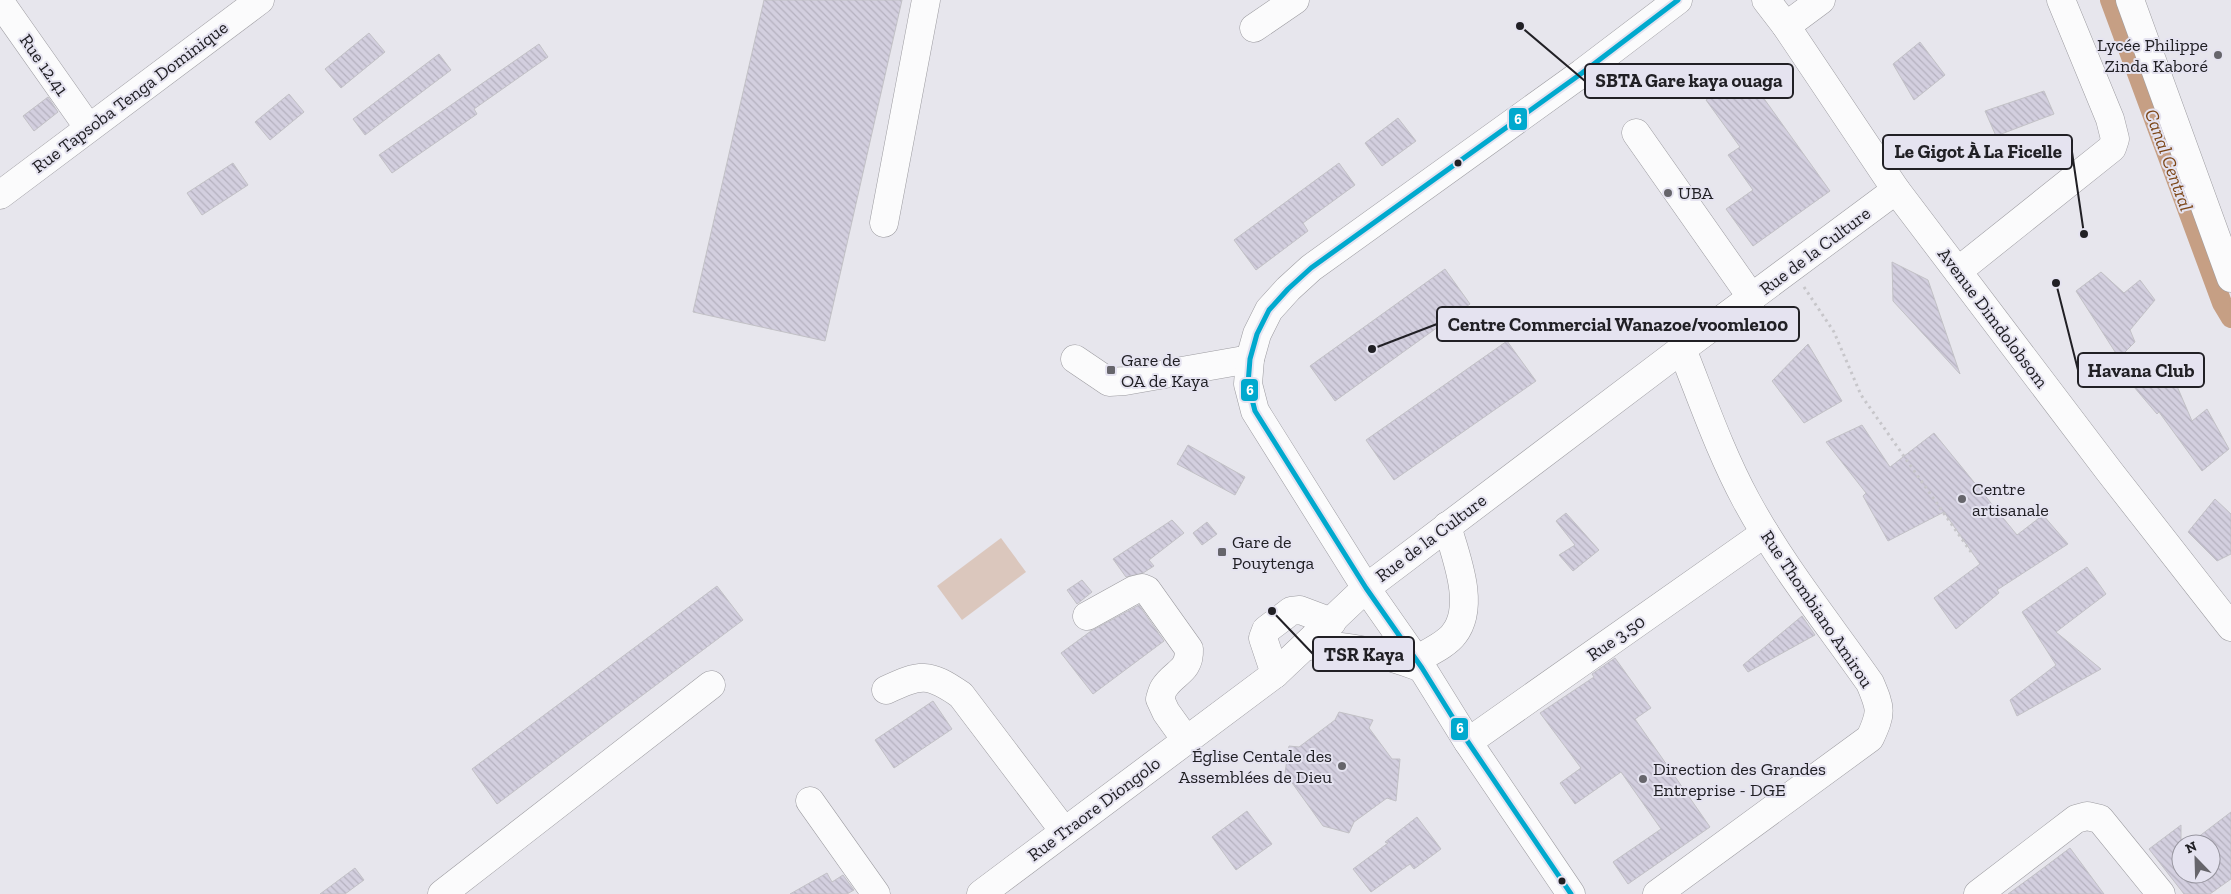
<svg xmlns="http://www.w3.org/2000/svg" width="2231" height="894" font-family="'Zilla Slab',serif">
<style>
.park{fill:#dbc7bd}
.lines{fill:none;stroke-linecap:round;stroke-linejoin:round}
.canal{stroke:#c69f84;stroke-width:20}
.building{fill:url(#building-back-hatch);stroke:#c2c1c6}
.minor-casing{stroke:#9d9ca1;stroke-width:29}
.path{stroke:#c7c6ca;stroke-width:3;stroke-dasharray:2.5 4;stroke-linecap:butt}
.minor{stroke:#fbfbfc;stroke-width:28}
.bus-1-casing{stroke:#e5e3f0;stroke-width:9}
.bus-1{stroke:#00a9ce;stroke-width:5}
.poi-dot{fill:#66656b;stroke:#e5e3f0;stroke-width:2}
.bus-dot{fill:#212025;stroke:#e5e3f0;stroke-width:2}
.labels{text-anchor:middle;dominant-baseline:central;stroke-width:4;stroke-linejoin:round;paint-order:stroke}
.poi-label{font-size:18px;fill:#212025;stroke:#e5e3f0;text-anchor:start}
.street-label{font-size:18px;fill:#212025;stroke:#e5e3f0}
.water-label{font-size:19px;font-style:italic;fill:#7c4617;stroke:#e5e3f0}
.leader{fill:none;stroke:#212025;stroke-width:2}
.callout-dot{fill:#212025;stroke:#e5e3f0;stroke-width:2}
.callout{fill:#e5e3f0;stroke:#212025;stroke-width:2}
.callout-label{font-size:19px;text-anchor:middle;font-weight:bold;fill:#212025}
.line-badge{stroke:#e5e3f0;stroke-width:2}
.badge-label{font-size:14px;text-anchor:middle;font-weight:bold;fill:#fff}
</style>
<defs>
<pattern id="building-back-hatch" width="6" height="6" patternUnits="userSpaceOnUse" patternTransform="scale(1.25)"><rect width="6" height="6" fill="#d3cfdf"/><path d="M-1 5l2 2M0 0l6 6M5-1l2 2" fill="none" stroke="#b5b1bf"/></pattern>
</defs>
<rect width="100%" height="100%" fill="#e7e6ed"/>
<path class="park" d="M1001,538L1026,572L962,620L937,586Z"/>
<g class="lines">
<path class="canal" d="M2110,0L2222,303L2231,318"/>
</g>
<g class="building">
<path d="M764,0H902L825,341L693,312Z"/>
<path d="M369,33L385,52L341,88L325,69Z"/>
<path d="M1920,42L1945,75L1914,100L1893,64Z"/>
<path d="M539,44L548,57L474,109L477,114L392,173L379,155Z"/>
<path d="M439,54L451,70L365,135L353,119Z"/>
<path d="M1745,72L1830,191L1753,246L1726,209L1753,190L1728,155L1740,147L1706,100Z"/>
<path d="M2044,91L2054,114L1996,136L1985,111Z"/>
<path d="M289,94L304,112L270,140L255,122Z"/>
<path d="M48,97L58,112L34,131L23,116Z"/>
<path d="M1398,118L1416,141L1382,166L1365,143Z"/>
<path d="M233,163L248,185L202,215L187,193Z"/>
<path d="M1339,163L1355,185L1303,223L1308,231L1256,270L1234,240Z"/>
<path d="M1892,262L1928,280L1960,374L1893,301Z"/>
<path d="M1445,269L1470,304L1335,401L1310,366Z"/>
<path d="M2101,272L2124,293L2140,280L2155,300L2130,330L2135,342L2119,358L2076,291Z"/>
<path d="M1507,341L1536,381L1394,480L1366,440Z"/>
<path d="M1808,344L1842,401L1804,423L1772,381Z"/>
<path d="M2164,356L2192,421L2207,409L2229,449L2202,471L2159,412L2157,414L2134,387Z"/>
<path d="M1862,425L1890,467L1934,433L2017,535L2043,515L2068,544L1997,590L1999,593L1956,629L1934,598L1980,564L1944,512L1888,541L1863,496L1866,493L1826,442Z"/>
<path d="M1188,445L1245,477L1235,495L1177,464Z"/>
<path d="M2215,499L2231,514V554L2217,561L2188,532Z"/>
<path d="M1566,513L1599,550L1573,571L1559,555L1575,545L1556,521Z"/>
<path d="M1172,520L1184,533L1149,560L1154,566L1143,573L1126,577L1113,559Z"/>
<path d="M1207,522L1217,534L1202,545L1193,533Z"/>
<path d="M2087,567L2106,594L2056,632L2101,669L2017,716L2010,700L2056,665L2022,612Z"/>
<path d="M1082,580L1092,592L1077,604L1067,590Z"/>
<path d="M717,586L743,620L497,804L472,769Z"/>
<path d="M1139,605L1164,641L1093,694L1061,653L1091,631Z"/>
<path d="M1802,616L1815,635L1748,672L1743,665Z"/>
<path d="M1615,658L1651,708L1635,719L1710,827L1628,884L1613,862L1661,829L1621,772L1575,804L1560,783L1581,768L1540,713L1594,677L1592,674Z"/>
<path d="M933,701L952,729L894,768L875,740Z"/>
<path d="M1339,712L1373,720L1369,728L1392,759H1400L1396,801L1387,798L1354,822L1349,833L1323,826L1285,773L1289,746L1299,747L1335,720Z"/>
<path d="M1247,811L1272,844L1236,870L1212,837Z"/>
<path d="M2231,812V879L2210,894H2184L2149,849L2181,825V874H2211V844H2189Z"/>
<path d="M1417,817L1441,849L1414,869L1410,864L1371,892L1353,869L1388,843L1385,842Z"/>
<path d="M2070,848L2104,894H2008L2034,875Z"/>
<path d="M355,868L364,880L345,894H320Z"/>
<path d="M827,873L832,882L843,875L854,890L847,894H790Z"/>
</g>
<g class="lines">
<g class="minor-casing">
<g id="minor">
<path d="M1766,0L1786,26L1896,190L2109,471L2231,627"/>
<path d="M2130,0L2231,278"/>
<path d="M0,2L88,127"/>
<path d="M1786,26L1821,0"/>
<path d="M1254,28L1295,0"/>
<path d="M1636,133L1752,298"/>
<path d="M0,195L260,0"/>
<path d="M884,223L926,0"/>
<path d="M1958,271L2112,148L2115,139L2110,119L2061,0"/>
<path d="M1075,359L1109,382L1125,381L1250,359"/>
<path d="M1087,616L1134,590L1142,588L1147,590L1189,649C1190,672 1174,672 1164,688C1162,691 1161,696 1160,699L1166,712L1186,740"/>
<path d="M1305,646C1349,644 1381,653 1422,668"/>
<path d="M1416,660C1427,653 1446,645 1454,634C1476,606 1456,557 1447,526"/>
<path d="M1275,674L1263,638L1266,630L1291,611L1300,610L1332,622"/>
<path d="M886,690C921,674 928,672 961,695L1064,831"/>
<path d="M1468,742L1765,533"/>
<path d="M810,801L876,894"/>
<path d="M442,894L711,685"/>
<path d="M981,894L1275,674L1366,588L1682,349L1896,190"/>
<path d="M1571,894L1468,742L1422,668L1366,588L1255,411L1248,384L1250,359L1257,334L1269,310L1288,289L1311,268L1582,73L1678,0"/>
<path d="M1657,894L1870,738C1882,712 1881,709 1870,683C1828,623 1781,565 1746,500C1720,452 1702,399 1682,349"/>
<path d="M1978,894L2076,819L2087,816L2100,819L2161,894"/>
</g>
</g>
<path class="path" d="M1804,287L1834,332L1861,395L1971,552"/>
<use href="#minor" class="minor"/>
<g class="bus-1-casing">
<path id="bus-1" d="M1571,894L1468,742L1422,668L1366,588L1255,411L1248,384L1250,359L1257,334L1269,310L1288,289L1311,268L1582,73L1678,0"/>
</g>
<use href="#bus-1" class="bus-1"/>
</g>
<g class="poi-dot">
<circle cx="2218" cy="55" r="5"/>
<circle cx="1668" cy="193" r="5"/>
<rect x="1106" y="365" width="10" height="10" rx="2.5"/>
<circle cx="1962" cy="499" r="5"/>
<rect x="1217" y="547" width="10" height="10" rx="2.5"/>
<circle cx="1342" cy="766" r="5"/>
<circle cx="1643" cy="779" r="5"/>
</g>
<g class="bus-dot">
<circle cx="1458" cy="163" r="4.5"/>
<circle cx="1562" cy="881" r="4.5"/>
</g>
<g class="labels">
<g class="poi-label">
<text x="2208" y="45" text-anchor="end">Lycée Philippe<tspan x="2208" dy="21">Zinda Kaboré</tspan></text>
<text x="1678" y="193">UBA</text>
<text x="1121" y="360">Gare de<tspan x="1121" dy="21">OA de Kaya</tspan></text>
<text x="1972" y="489">Centre<tspan x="1972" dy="21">artisanale</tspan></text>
<text x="1232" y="542">Gare de<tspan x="1232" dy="21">Pouytenga</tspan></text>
<text x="1332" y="756" text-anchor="end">Église Centale des<tspan x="1332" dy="21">Assemblées de Dieu</tspan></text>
<text x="1653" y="769">Direction des Grandes<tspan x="1653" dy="21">Entreprise - DGE</tspan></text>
</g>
<g class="street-label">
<text transform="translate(44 65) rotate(55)">Rue 12.41</text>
<text transform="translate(130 97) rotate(-37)">Rue Tapsoba Tenga Dominique</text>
<text transform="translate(1815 251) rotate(-37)">Rue de la Culture</text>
<text transform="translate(1993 318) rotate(53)">Avenue Dimdolobsom</text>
<text transform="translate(1431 538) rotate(-37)">Rue de la Culture</text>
<text transform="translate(1817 609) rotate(56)">Rue Thombiano Amirou</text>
<text transform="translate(1616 638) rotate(-35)">Rue 3.50</text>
<text transform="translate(1094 809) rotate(-37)">Rue Traore Diongolo</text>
</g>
<g class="water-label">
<text transform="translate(2169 160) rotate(70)">Canal Central</text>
</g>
</g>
<path class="leader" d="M1520 26L1585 81M2084 234L2072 152M1372 349L1437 324M2056 283L2078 370M1272 611L1313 654"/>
<g class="callout-dot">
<circle cx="1520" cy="26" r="5"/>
<circle cx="2084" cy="234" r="5"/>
<circle cx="1372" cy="349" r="5"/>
<circle cx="2056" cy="283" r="5"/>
<circle cx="1272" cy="611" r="5"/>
</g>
<g class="callout">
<rect x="1585" y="64" width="208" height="34" rx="5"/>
<rect x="1883" y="135" width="189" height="34" rx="5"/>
<rect x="1437" y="307" width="362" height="34" rx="5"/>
<rect x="2078" y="353" width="126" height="34" rx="5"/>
<rect x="1313" y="637" width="101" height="34" rx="5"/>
</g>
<g class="callout-label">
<text x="1689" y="87">SBTA Gare kaya ouaga</text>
<text x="1978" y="158">Le Gigot À La Ficelle</text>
<text x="1618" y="331">Centre Commercial Wanazoe/voomle100</text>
<text x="2141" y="377">Havana Club</text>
<text x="1364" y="661">TSR Kaya</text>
</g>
<g class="line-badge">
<rect x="1508" y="107" width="20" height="24" rx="5" fill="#00a9ce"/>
<rect x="1240" y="378" width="19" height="24" rx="5" fill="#00a9ce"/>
<rect x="1450" y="717" width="19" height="24" rx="5" fill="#00a9ce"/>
</g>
<g class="badge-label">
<text x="1518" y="124">6</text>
<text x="1250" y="395">6</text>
<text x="1460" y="733">6</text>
</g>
<g transform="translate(2196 859) rotate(337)"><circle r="24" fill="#e5e3f0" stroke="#97959f"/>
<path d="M0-4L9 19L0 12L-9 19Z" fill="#66656b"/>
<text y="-8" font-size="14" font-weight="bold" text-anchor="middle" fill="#212025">N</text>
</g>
</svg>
